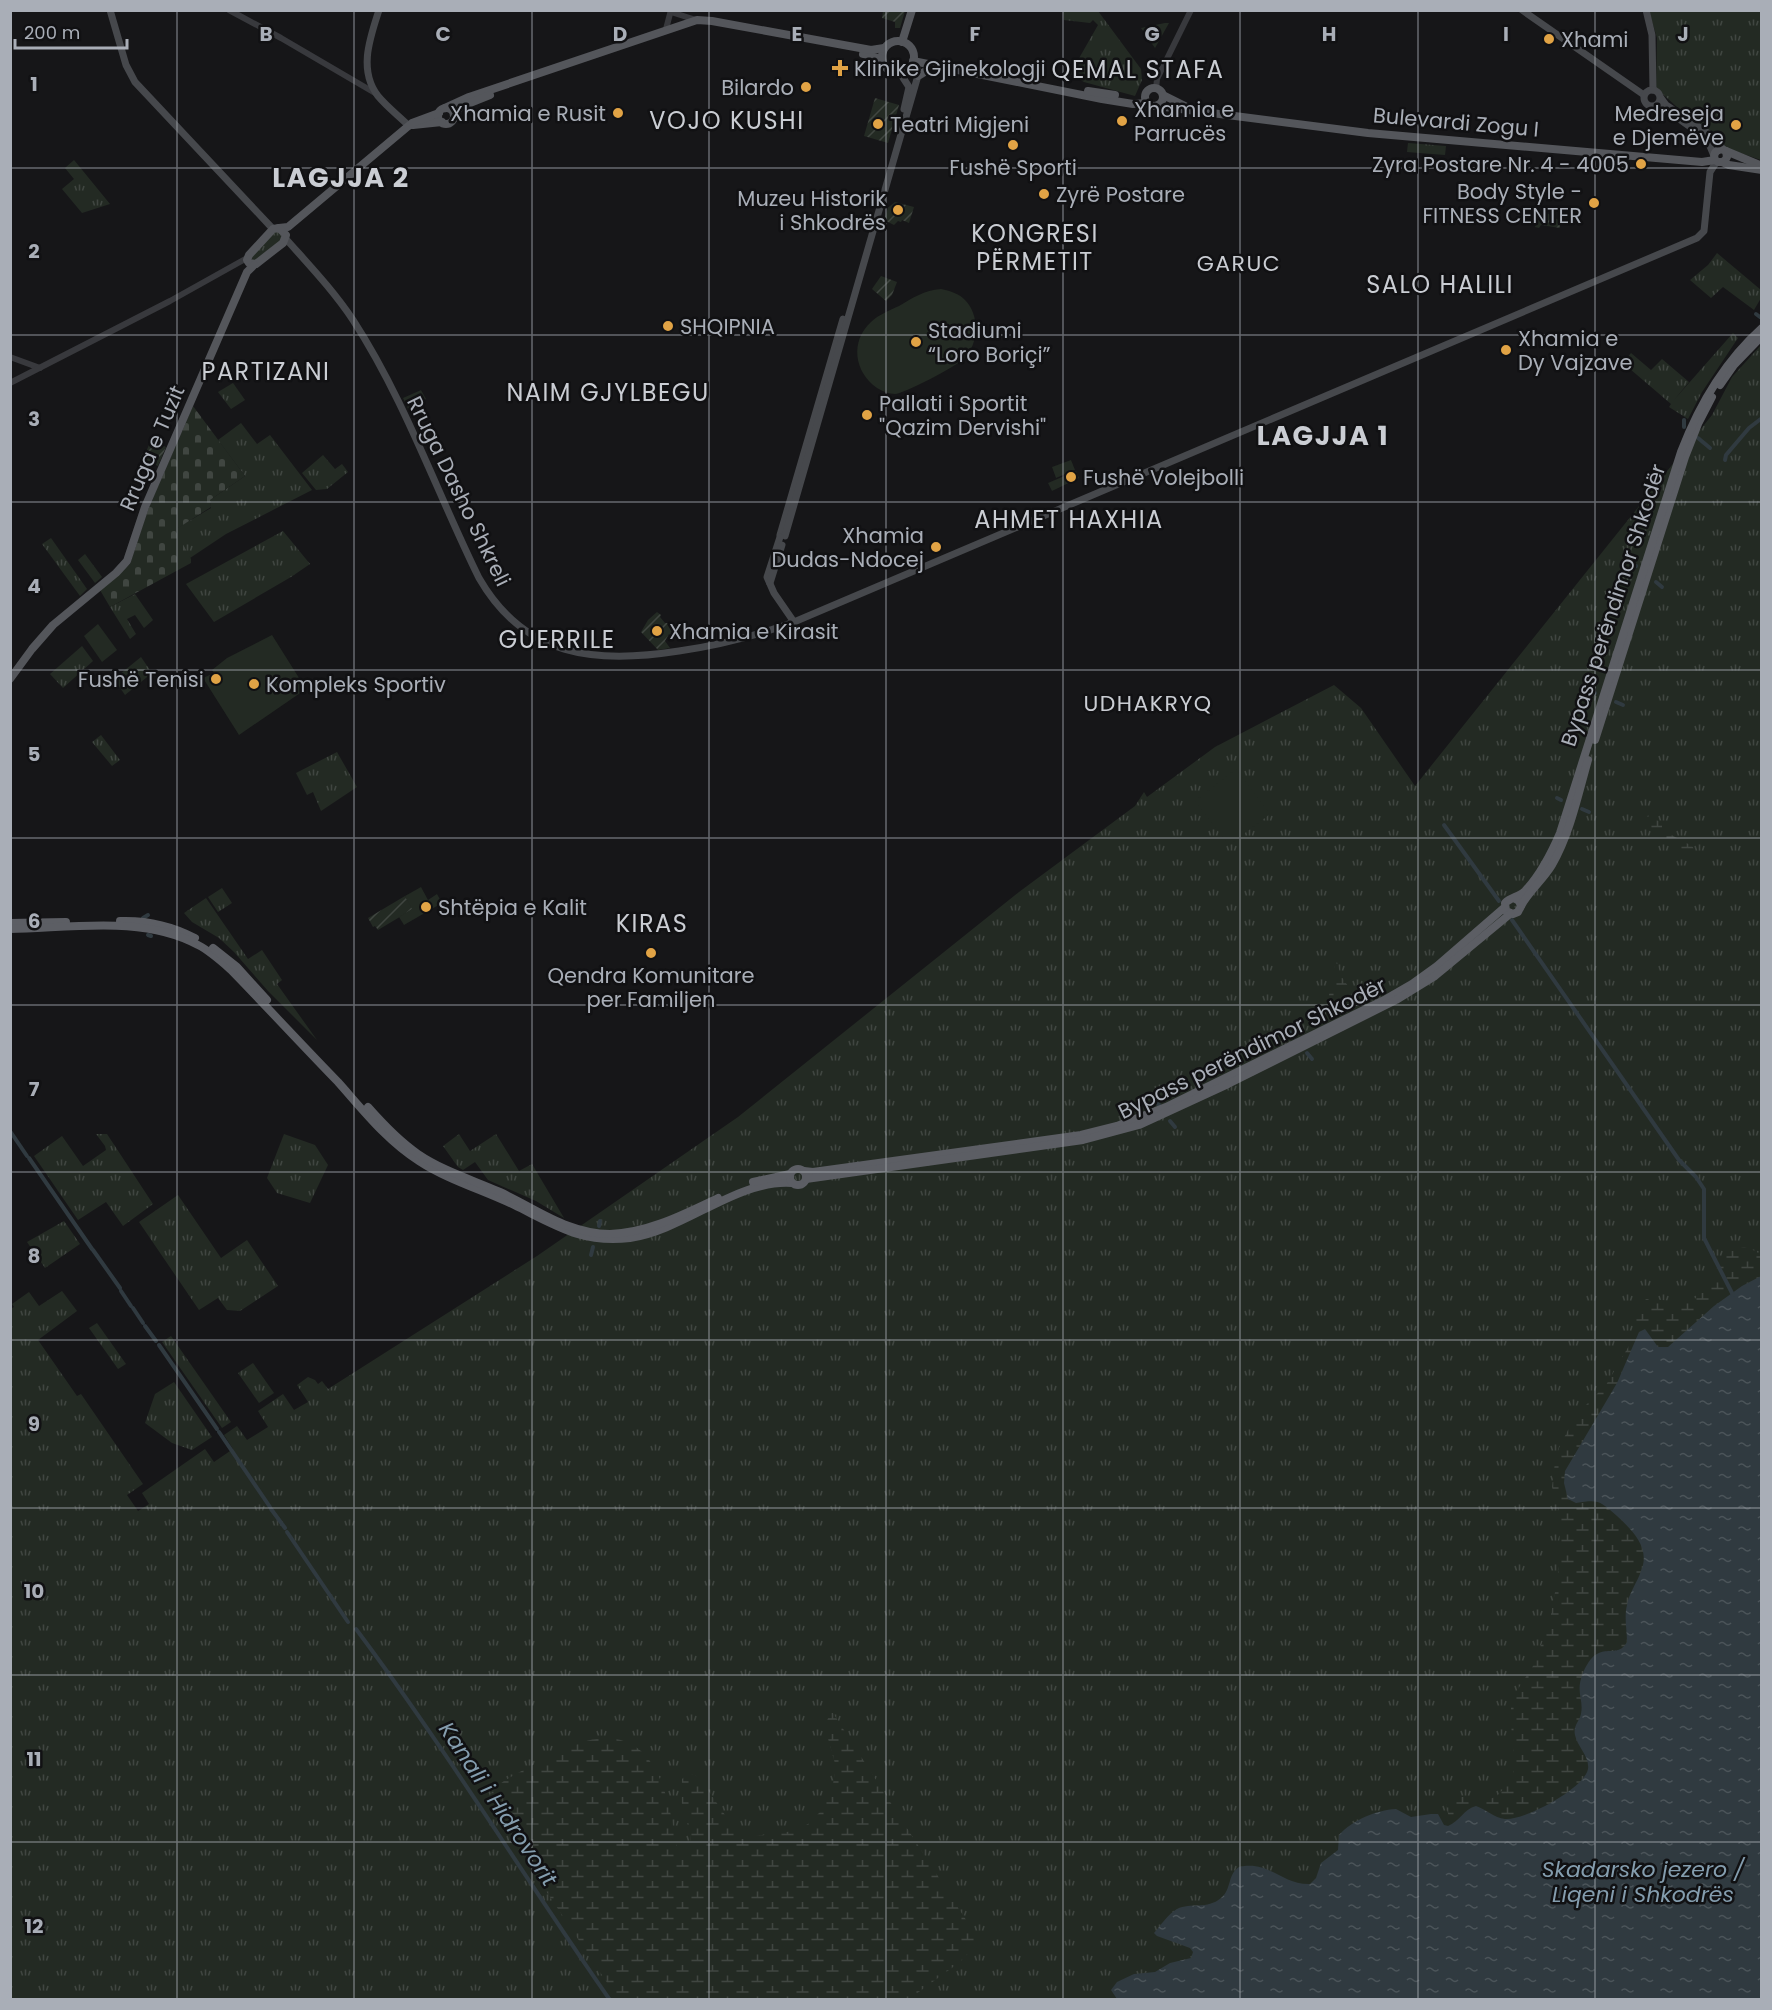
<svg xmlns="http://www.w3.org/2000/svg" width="1772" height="2010" font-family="Poppins,sans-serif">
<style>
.grass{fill:url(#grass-tufts)}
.wetland{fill:url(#wetland-marsh)}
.cemetery{fill:url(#cemetery-stones)}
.garden{fill:url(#garden-furrows)}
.pitch{fill:#232a23}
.water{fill:url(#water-ripples)}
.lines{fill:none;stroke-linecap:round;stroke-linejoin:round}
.canal{stroke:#303a40;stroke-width:4}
.tertiary{stroke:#38393d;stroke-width:6}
.secondary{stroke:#46484c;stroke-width:7}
.primary{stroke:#54565b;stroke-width:8}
.trunk{stroke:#5c5e64;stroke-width:8}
.grid{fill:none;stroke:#a9aeb7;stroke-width:1.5;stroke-opacity:0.55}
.poi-dot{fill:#e1a345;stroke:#111113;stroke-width:2}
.labels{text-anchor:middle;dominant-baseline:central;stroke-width:5;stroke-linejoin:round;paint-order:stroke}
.poi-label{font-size:21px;fill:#a9aeb7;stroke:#111113;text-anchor:start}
.street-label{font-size:21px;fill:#a9aeb7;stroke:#111113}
.neighbourhood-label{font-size:22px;letter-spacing:1.5px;fill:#cacdd3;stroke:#111113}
.water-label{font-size:22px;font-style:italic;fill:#849dae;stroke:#111113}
.quarter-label{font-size:24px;letter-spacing:1.5px;fill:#cacdd3;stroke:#111113}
.district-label{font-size:27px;font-weight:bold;letter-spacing:1.5px;fill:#cacdd3;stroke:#111113}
.grid-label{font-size:20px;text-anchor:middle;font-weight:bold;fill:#a9aeb7;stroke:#111113;stroke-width:5;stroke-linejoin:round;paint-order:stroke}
</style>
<defs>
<pattern id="grass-tufts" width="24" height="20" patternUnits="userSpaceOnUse" patternTransform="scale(1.5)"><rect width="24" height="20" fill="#232a23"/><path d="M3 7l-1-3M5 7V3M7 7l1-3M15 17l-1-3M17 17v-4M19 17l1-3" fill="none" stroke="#404641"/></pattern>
<pattern id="wetland-marsh" width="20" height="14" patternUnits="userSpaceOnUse" patternTransform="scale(1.5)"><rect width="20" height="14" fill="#232a23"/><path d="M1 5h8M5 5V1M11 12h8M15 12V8" fill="none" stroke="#404641"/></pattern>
<pattern id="cemetery-stones" width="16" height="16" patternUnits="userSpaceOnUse" patternTransform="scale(1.5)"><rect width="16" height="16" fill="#232a23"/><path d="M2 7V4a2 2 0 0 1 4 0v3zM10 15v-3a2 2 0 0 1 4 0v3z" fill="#404641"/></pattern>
<pattern id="garden-furrows" width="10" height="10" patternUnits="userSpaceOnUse" patternTransform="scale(1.5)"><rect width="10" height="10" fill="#232a23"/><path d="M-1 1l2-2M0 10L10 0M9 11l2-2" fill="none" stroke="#404641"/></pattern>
<pattern id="water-ripples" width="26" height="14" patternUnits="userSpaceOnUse" patternTransform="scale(1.5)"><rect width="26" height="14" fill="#303a40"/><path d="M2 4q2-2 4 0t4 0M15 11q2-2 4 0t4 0" fill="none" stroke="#4b5459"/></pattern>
</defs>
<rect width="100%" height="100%" fill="#161618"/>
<g class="grass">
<path d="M1063,11H1098L1141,69L1142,80L1135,96L1084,82L1070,74L1098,25L1093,20L1090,23L1064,20Z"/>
<path d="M1649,11H1761V160L1720,146L1656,88L1657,38Z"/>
<path d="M1165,23H1169L1155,48L1141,28Z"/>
<path d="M1408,143L1446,146L1445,155L1407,152Z"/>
<path d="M74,160L110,204L82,213L62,189L74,179L65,168Z"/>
<path d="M278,230L283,239L257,260H252L251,258L274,231Z"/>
<path d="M1717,253L1761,290V298L1754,310L1723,287L1711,298L1690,280L1708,265Z"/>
<path d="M1733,333L1738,338L1702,392L1688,419L1669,407L1671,404L1623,363L1631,353L1651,370L1662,359L1689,382L1674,400Z"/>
<path d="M1761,345V1999H11L10,1309L14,1307L12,1304L29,1292L39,1306L62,1291L77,1311L38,1340L77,1396L81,1394L143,1484L127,1495L138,1511L149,1504L142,1493L205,1449L214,1462L233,1449L224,1435L237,1426L247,1440L268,1427L258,1411L283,1394L294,1410L308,1402L297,1385L308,1377L315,1380L318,1384L322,1381L328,1389L537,1256L738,1117L1019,892L1135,806L1144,792L1147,797L1215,747L1334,685L1361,708L1415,786L1712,415L1732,377Z"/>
<path d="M233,383L245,400L231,409L218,392Z"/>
<path d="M241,423L257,444L270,435L312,490L226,534L190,558L174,530L211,508L210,500L245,476L218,440Z"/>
<path d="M323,455L335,469L342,464L348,472L327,489L316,490L302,473Z"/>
<path d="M283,531L310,564L291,577L214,622L186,584Z"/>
<path d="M51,538L87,589L80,596L42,544Z"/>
<path d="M85,554L102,577L95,583L78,560Z"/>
<path d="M135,594L153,620L144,628L135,615L127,619L136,634L130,639L110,607Z"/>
<path d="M82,646L93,661L63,688L50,674Z"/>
<path d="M141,657L152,673L125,695L114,679Z"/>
<path d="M101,735L120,760L112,766L92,742Z"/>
<path d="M337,752L357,787L321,811L313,792L307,795L296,773Z"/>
<path d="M222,888L232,903L218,912L208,897Z"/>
<path d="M206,898L248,959L262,950L282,980L277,984L317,1040L268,991L234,952L219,938L192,922L184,913Z"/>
<path d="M96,1134H107L153,1204L123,1226L106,1202L78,1220L34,1156L62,1136L83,1166L106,1150L105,1146Z"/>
<path d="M284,1134L315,1145L328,1165L310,1203L277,1193L267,1178Z"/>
<path d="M459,1134L470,1151L496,1134L519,1171L532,1164L564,1218L536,1201L488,1180L475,1162L463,1170L458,1167L443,1146Z"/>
<path d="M178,1195L221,1258L247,1240L278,1286L240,1311L227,1310L218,1298L199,1310L139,1222Z"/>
<path d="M64,1221L80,1244L45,1268L27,1242Z"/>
<path d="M97,1323L126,1364L118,1369L89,1328Z"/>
<path d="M171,1336L231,1422L222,1428L162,1342Z"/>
<path d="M253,1363L274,1393L259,1403L238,1373Z"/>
<path d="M174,1382L212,1437L192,1450L172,1443L145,1423L155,1394Z"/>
</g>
<g class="wetland">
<path d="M1648,815L1662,823V830L1692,846L1695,850L1694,855L1688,857L1655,835L1648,829L1645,823Z"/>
<path d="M1337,962L1341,976L1355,996L1339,1012L1330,1015L1327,1010L1330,988L1335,983L1334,964Z"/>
<path d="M1744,1247L1753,1250L1762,1255V1723L1663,1809L1451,1826L1446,1805L1455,1796L1489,1799L1496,1797L1508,1784L1513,1774L1515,1764L1511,1724V1703L1518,1689L1533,1666L1549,1625L1558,1576L1560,1527L1558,1508L1552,1487L1555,1462L1559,1448L1571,1424L1581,1410L1606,1385L1630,1344L1634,1332L1636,1311L1646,1299C1664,1299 1676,1304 1695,1299L1730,1250Z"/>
<path d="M831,1710L977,1937L975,1946L960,1962L916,1994L913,1999H618L486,1801C489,1797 492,1791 496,1787C507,1777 538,1763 552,1756C563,1751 574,1744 586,1741C655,1724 668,1793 676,1844L680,1851L689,1853C695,1836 685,1822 682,1804C681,1796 682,1788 682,1779L689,1773L699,1777L725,1815L748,1837L794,1831L808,1824L821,1811L833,1784L836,1767L827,1735V1721Z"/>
</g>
<path class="cemetery" d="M193,406L245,476L210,500L211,507L175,530L191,559V563L110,607L100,590L130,564L149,507Z"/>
<g class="garden">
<path d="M883,11H905L900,28H895V22L882,18Z"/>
<path d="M875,98L899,105L888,143L864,136Z"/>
<path d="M895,202L914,207L909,223L902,220L901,222L898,221L894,225L884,220L888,208Z"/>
<path d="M1542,210L1560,221V228L1541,225L1539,228L1535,227Z"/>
<path d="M881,276L897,282L892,295L886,301L872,289Z"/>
<path d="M151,440L166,447L158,466L140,458L144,451L146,452Z"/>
<path d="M657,612L661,615L660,617L665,623H668V625L674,631L671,635L669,634L665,641L670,648L658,650L641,632L648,620Z"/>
<path d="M405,896L413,909L378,930L375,926L373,927L368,918Z"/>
</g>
<g class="pitch">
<path d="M941,289C950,291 958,293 965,300C980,315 979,344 964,359C956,366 904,394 895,394C889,394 882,391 877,388C854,372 850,341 871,322C878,315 890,310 899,306C913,298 924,290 941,289Z"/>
<path d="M421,390L426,399L416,404L418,408L410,413L403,398Z"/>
<path d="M1071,460L1075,470L1056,478L1052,467Z"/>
<path d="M1076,471L1079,478L1052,491L1048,483Z"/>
<path d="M98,624L117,650L102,662L84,636Z"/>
<path d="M272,635L306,689L239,735L203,678L214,673L212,670L227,658Z"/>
<path d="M1236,769L1270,814L1229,845L1195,801Z"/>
<path d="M421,887L428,900L437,894L442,903L404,925L399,917L412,909L405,896Z"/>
</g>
<path class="water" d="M1761,1276V1999H1117L1111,1990L1117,1982L1134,1974L1155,1972L1170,1963L1191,1958L1193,1952L1190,1948L1157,1936L1154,1933C1161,1925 1168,1914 1177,1909C1191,1902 1207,1910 1221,1898C1232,1889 1227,1875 1239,1867C1269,1860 1282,1885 1310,1884L1316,1878L1321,1863L1338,1850L1339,1835C1353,1820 1376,1810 1396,1809L1411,1817L1431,1814H1438L1444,1825L1448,1826C1459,1822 1464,1809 1476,1806C1486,1809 1494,1818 1505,1819C1524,1821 1585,1788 1588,1769C1590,1757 1577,1746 1575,1735C1573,1726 1579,1722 1581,1714C1584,1699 1575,1692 1583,1673C1599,1636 1616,1662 1627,1642C1627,1630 1624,1617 1627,1605C1629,1593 1637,1583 1641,1571C1651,1548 1632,1530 1617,1516C1600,1501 1599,1499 1576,1503L1568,1499L1564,1483L1565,1471L1617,1383L1639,1332L1645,1329L1658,1347H1668L1714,1306L1742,1286Z"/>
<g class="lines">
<g class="canal">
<path d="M1756,314L1760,317"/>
<path d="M1684,420V427"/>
<path d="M1698,438L1710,448"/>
<path d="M1725,460L1726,455L1749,428L1762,418"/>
<path d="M1632,565L1636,566"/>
<path d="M1656,582L1662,587"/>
<path d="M1591,692L1595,693"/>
<path d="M1616,702L1623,705"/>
<path d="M1557,798L1561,800"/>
<path d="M1582,809L1589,812"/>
<path d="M1444,825L1499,901"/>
<path d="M143,918L148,915"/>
<path d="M1512,920L1679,1160L1696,1177L1704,1189V1238L1733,1295"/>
<path d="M148,935L151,936"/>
<path d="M1289,1032L1294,1037"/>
<path d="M1307,1053L1312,1059"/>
<path d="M1155,1101L1159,1105"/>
<path d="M1170,1121L1175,1127"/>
<path d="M10,1131L27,1156"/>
<path d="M29,1158L92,1249"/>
<path d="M599,1226L600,1221"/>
<path d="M93,1250L120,1288"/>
<path d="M591,1255L593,1247"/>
<path d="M121,1291L131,1306"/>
<path d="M133,1308L143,1323"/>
<path d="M145,1326L156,1341"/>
<path d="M159,1345L217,1429"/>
<path d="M219,1432L270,1507"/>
<path d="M271,1509L285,1528"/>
<path d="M287,1532L348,1622"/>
<path d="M356,1629C446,1749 524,1877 610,2000"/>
</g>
<g class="tertiary">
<path d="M229,10L281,38L375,93"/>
<path d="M671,12L696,20"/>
<path d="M666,29L671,10"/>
<path d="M1156,89L1157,79L1191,10"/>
<path d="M10,357L40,368"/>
<path d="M10,383L170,301L247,258"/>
</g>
<g class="secondary">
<path d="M110,10L126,65L135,82L273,229"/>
<path d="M379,10C370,38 358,70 378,96C387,107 399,116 409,126"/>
<path d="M1522,10L1644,95"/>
<path d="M1646,10L1652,35L1653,90"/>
<path d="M900,73L909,87L904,109"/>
<circle cx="1652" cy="98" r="8"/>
<path d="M1661,98L1666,105L1712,136L1724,150"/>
<path d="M1658,104L1707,139L1714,156"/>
<path d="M286,239C309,265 333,290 353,320C405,400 437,493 479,578C525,658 596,664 679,651C719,645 756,636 794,622L1697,238L1704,231L1710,172L1717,161"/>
<path d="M780,535L843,319"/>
<path d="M785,536L917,79L918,70L913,62"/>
<path d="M780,537L767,577L774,593L794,622"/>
<path d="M770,583L782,545"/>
</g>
<g class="primary">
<circle cx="898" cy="57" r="16"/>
<path d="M902,42L912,10"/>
<path d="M863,54L882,59"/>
<path d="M913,61L1102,99L1133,104L1147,103"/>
<path d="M918,76L934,66"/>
<circle cx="1154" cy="97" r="9"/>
<path d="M1088,91L1115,95"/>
<path d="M1163,95L1185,106"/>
<path d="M1157,106L1368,133L1702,162L1715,160L1718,162H1724L1727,157L1726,151C1719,147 1712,152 1715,160"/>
<path d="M445,108L469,97L697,20L712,21L871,50L884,48"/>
<circle cx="446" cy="116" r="8"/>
<path d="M454,115L460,107L490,95"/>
<path d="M413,125L442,122"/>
<path d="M1726,151L1762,166"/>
<path d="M1722,162L1729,165L1762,170"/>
<path d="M279,228L288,227L412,123L439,113"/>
<path d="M279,228L286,235L283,243L256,264L249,263L247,260L249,255L273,229Z"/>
<path d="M10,679L32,649L53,625L116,573L127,561L145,507L247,272L254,265"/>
</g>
<g class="trunk">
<path d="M1720,385L1734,365L1762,336"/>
<path d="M1595,740L1685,457L1698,424L1712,397"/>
<path d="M1514,898L1519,901L1521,906L1518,912L1513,914L1506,911L1505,903C1511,897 1519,897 1525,891C1541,874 1551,854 1560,833L1681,452C1699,405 1724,362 1762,328"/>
<path d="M1521,906C1529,891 1543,880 1552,865C1570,834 1578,795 1588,760"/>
<path d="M120,921C146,920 172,926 195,938"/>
<path d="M10,923L66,922"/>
<path d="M10,929C71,928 143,915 198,945C210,951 221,961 231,970C267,1007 302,1045 338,1082C363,1110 387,1141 419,1161C448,1180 483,1190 514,1205C555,1225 582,1244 630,1238C685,1230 737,1179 792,1183"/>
<path d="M213,948L237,967L267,1000"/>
<path d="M368,1107C383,1124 399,1141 418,1154C443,1171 473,1180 500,1192C537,1209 568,1234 610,1234C648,1233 684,1214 718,1198"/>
<circle cx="798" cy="1177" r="8"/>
<path d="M804,1171L813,1172L1081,1135L1117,1126L1166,1107L1386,999L1412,984L1437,966L1505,907"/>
<path d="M806,1179L1083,1140L1139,1125L1228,1084L1396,1000L1435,976L1510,914"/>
<path d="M753,1182L790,1174"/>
</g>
</g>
<path class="grid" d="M177,10V2000M354,10V2000M532,10V2000M709,10V2000M886,10V2000M1063,10V2000M1240,10V2000M1418,10V2000M1595,10V2000M10,168H1762M10,335H1762M10,502H1762M10,670H1762M10,838H1762M10,1005H1762M10,1172H1762M10,1340H1762M10,1508H1762M10,1675H1762M10,1842H1762"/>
<g class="poi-dot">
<circle cx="1549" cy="39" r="6"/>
<path d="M837 59h6v6h6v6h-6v6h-6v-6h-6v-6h6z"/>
<circle cx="806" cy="87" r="6"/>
<circle cx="618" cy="113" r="6"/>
<circle cx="1122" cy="121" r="6"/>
<circle cx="878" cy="124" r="6"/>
<circle cx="1736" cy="125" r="6"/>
<circle cx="1013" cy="145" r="6"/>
<circle cx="1641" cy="164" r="6"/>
<circle cx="1044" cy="194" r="6"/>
<circle cx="1594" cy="203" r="6"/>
<circle cx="898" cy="210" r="6"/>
<circle cx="668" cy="326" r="6"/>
<circle cx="916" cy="342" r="6"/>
<circle cx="1506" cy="350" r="6"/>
<circle cx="867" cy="415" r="6"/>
<circle cx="1071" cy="477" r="6"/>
<circle cx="936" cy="547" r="6"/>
<circle cx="657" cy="631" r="6"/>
<circle cx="216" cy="679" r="6"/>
<circle cx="254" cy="684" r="6"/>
<circle cx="426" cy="907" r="6"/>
<circle cx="651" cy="953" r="6"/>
</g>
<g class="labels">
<g class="poi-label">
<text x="1561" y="39">Xhami</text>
<text x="854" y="68">Klinike Gjinekologji</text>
<text x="794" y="87" text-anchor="end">Bilardo</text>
<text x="1134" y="109">Xhamia e<tspan x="1134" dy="24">Parrucës</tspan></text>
<text x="606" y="113" text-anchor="end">Xhamia e Rusit</text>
<text x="1724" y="113" text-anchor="end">Medreseja<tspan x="1724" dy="24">e Djemëve</tspan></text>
<text x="890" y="124">Teatri Migjeni</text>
<text x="1629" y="164" text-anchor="end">Zyra Postare Nr. 4 - 4005</text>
<text x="1013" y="167" text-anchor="middle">Fushë Sporti</text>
<text x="1582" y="191" text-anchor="end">Body Style -<tspan x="1582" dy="24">FITNESS CENTER</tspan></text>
<text x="1056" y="194">Zyrë Postare</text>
<text x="886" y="198" text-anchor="end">Muzeu Historik<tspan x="886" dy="24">i Shkodrës</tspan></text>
<text x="680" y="326">SHQIPNIA</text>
<text x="928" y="330">Stadiumi<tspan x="928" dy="24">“Loro Boriçi”</tspan></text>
<text x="1518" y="338">Xhamia e<tspan x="1518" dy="24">Dy Vajzave</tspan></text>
<text x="879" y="403">Pallati i Sportit<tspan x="879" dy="24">"Qazim Dervishi"</tspan></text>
<text x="1083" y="477">Fushë Volejbolli</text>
<text x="924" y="535" text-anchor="end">Xhamia<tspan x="924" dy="24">Dudas-Ndocej</tspan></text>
<text x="669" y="631">Xhamia e Kirasit</text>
<text x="204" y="679" text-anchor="end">Fushë Tenisi</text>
<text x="266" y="684">Kompleks Sportiv</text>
<text x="438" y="907">Shtëpia e Kalit</text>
<text x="651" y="975" text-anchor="middle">Qendra Komunitare<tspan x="651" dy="24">per Familjen</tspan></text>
</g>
<g class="street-label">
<text transform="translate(1456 122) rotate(5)">Bulevardi Zogu I</text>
<text transform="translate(152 448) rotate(-67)">Rruga e Tuzit</text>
<text transform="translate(459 491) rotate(64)">Rruga Dasho Shkreli</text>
<text transform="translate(1613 605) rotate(-72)">Bypass perëndimor Shkodër</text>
<text transform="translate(1252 1048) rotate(-26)">Bypass perëndimor Shkodër</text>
</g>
<g class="neighbourhood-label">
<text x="1239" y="263">GARUC</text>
<text x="1148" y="703">UDHAKRYQ</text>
</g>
<g class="water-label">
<text transform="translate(498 1804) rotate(56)">Kanali i Hidrovorit</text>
<text x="1643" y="1869">Skadarsko jezero /<tspan x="1643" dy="25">Liqeni i Shkodrës</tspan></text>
</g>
<g class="quarter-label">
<text x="1138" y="69">QEMAL STAFA</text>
<text x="727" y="120">VOJO KUSHI</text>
<text x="1035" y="233">KONGRESI<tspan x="1035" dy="28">PËRMETIT</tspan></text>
<text x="1440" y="284">SALO HALILI</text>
<text x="266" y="371">PARTIZANI</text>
<text x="608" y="392">NAIM GJYLBEGU</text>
<text x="1069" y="519">AHMET HAXHIA</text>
<text x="557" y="639">GUERRILE</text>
<text x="652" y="923">KIRAS</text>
</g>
<g class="district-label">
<text x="341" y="177">LAGJJA 2</text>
<text x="1323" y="435">LAGJJA 1</text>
</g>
</g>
<g class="grid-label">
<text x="266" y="41">B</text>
<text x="443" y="41">C</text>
<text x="620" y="41">D</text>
<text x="797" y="41">E</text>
<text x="975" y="41">F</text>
<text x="1152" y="41">G</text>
<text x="1329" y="41">H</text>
<text x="1506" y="41">I</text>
<text x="1683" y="41">J</text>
<text x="34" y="91">1</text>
<text x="34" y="258">2</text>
<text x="34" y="426">3</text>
<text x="34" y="593">4</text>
<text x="34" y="761">5</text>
<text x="34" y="928">6</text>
<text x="34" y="1096">7</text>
<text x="34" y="1263">8</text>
<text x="34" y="1431">9</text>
<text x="34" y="1598">10</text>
<text x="34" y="1766">11</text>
<text x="34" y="1933">12</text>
</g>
<rect width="1772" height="2010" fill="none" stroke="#a9aeb7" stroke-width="24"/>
<path d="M15 39v9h112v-9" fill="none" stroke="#a9aeb7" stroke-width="3"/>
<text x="24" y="39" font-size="18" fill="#a9aeb7" stroke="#111113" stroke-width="4.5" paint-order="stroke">200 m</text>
</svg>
